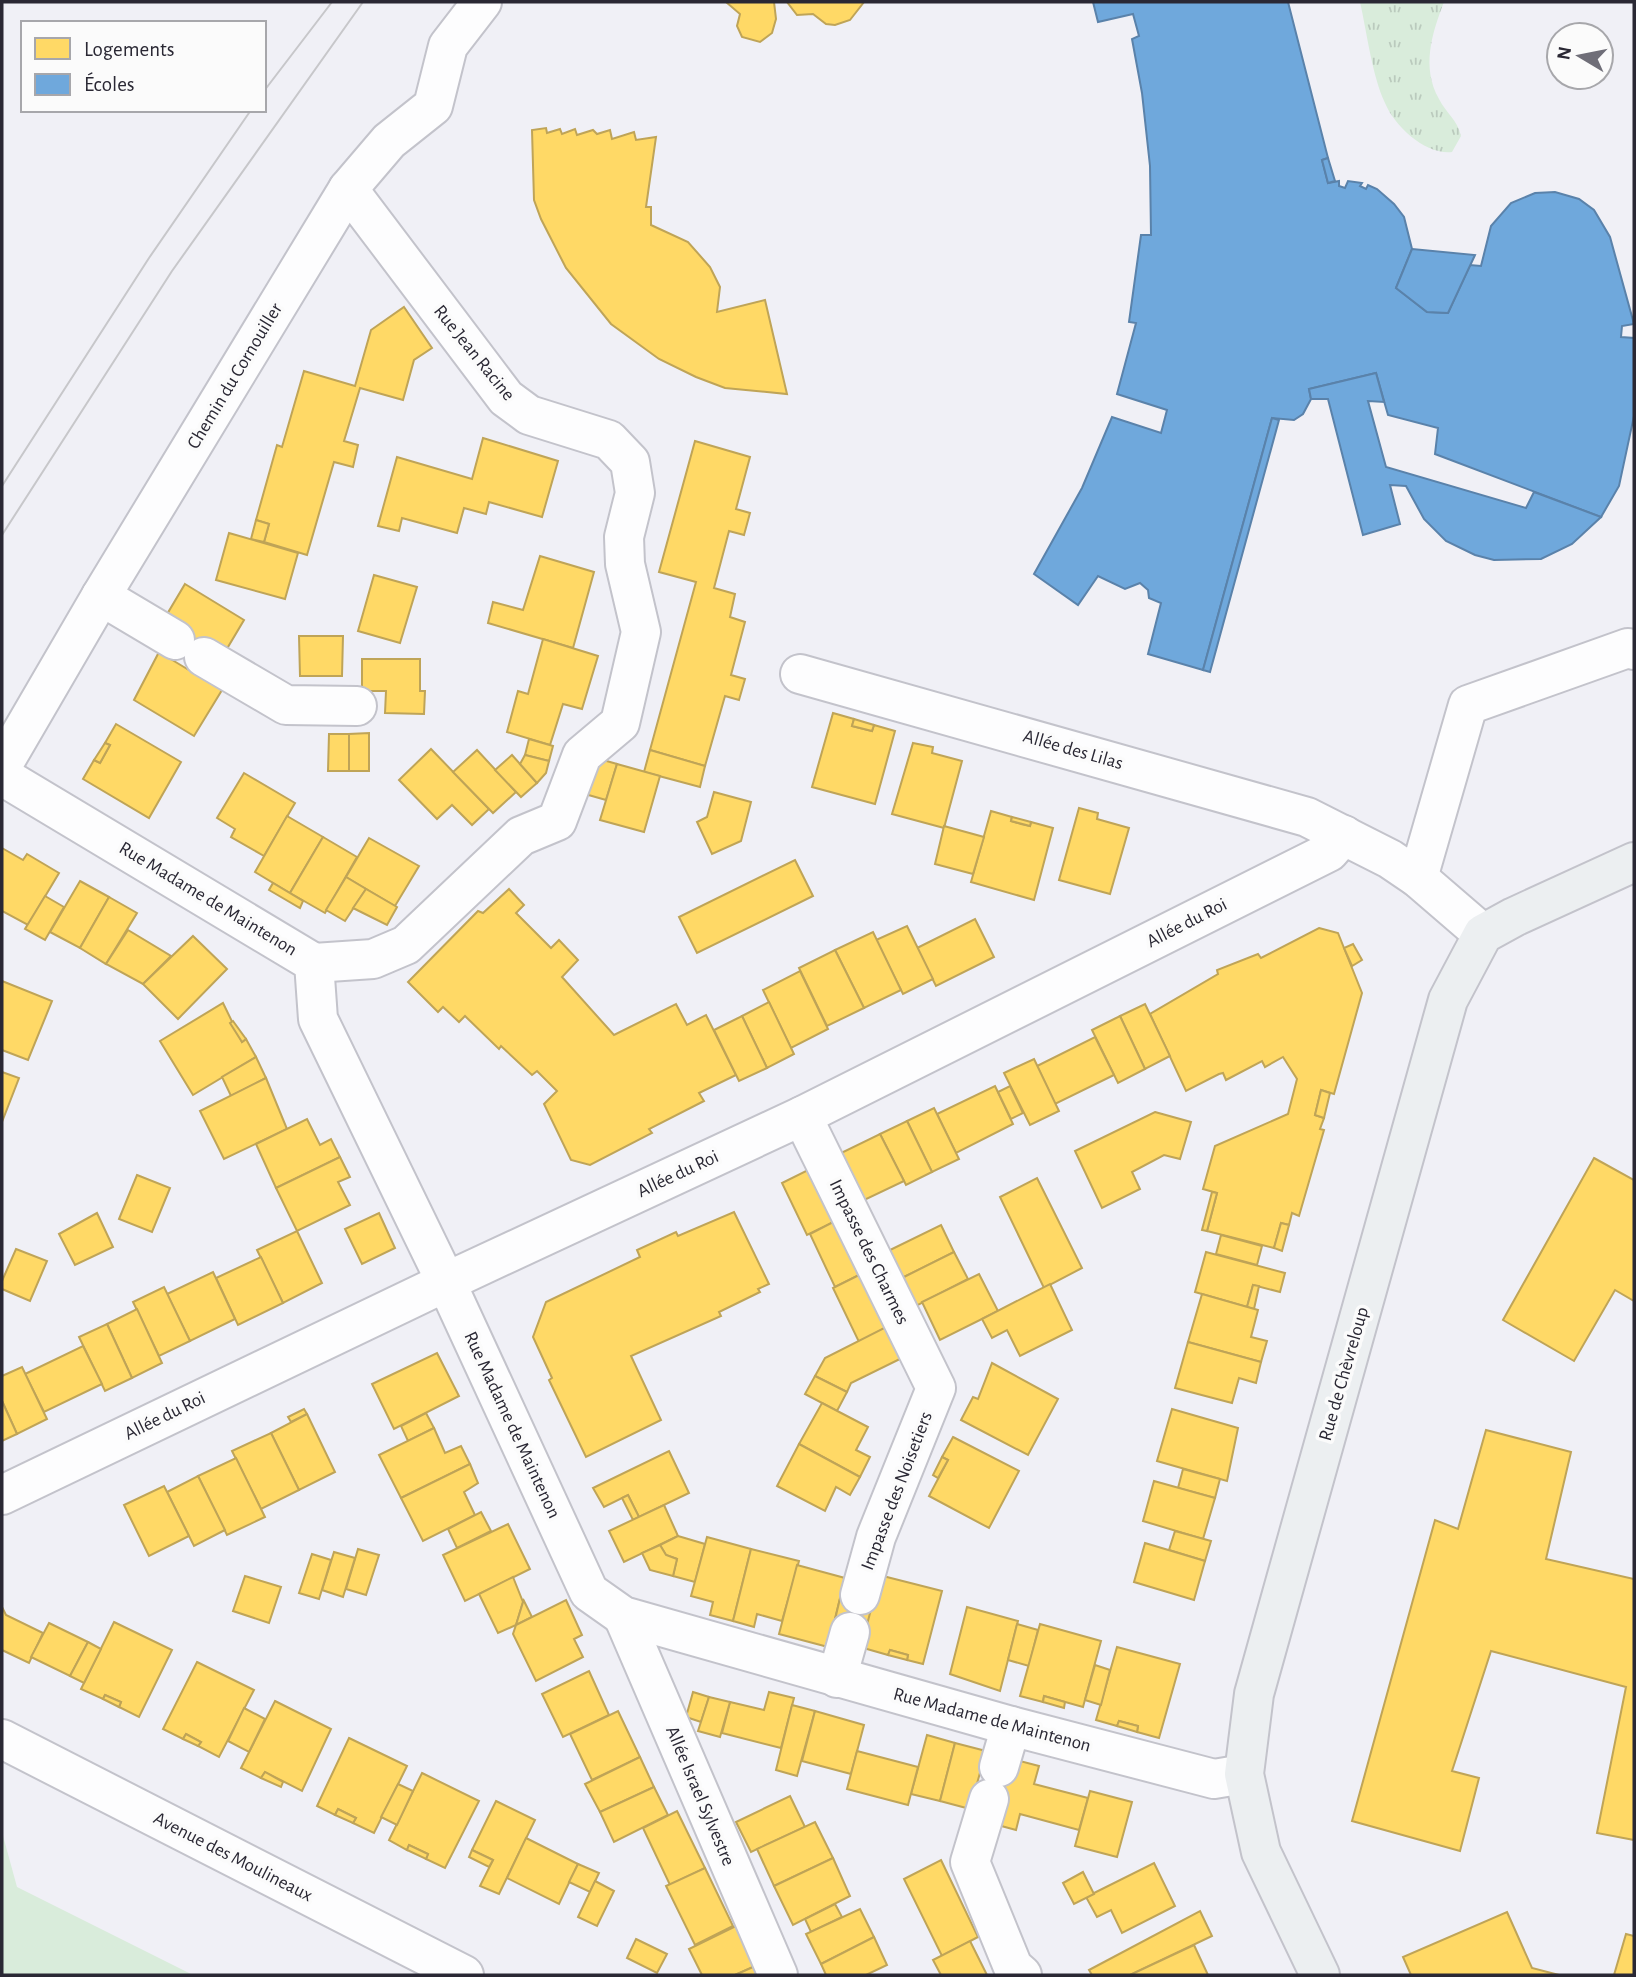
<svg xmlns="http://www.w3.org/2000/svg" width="1636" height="1977" font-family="'Alegreya Sans',sans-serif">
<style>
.grass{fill:url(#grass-tufts)}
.pitch{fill:#d9ecdb}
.homes{fill:#ffd966;stroke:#bfa457;stroke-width:2}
.schools{fill:#6fa8dc;stroke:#5a82aa;stroke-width:2}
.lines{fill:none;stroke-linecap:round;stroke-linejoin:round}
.street-casing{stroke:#c3c3cb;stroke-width:42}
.secondary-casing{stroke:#c3c3cb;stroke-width:42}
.street{stroke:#fdfdfe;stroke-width:38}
.secondary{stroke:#eceff1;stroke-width:38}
.tram{stroke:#c7c7ca;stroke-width:2}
.labels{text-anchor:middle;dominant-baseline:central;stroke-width:7;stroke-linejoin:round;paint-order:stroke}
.street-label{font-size:19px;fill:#2a2834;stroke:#fbfbfb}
</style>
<defs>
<pattern id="grass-tufts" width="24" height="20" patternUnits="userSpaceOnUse" patternTransform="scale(1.75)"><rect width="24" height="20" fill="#d9ecdb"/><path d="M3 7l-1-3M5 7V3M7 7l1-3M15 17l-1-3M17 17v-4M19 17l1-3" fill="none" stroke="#bacabd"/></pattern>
</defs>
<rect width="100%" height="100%" fill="#f0f0f6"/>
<path class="grass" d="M1360,2H1444C1432,33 1421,67 1439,99C1446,113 1457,119 1461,136L1452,152C1426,155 1395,127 1385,103C1372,75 1367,33 1360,2Z"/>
<path class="pitch" d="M2,1832L17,1887L193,1975H2Z"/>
<g class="homes">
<path d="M726,2H774L776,19L772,33L760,42L742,37L737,26L740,14Z"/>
<path d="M787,2H864L850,20L835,25L826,24L813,14L797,15Z"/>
<path d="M546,128L547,133L560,129L562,134L575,129L577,135L593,130L597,134L610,130L612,139L634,132L636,140L656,137L646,207H651V225L688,242L710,267L720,287L717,312L765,300L787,394L725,388L696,377L659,359L611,324L566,268L541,219L534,200L532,130Z"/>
<path d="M404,307L432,348L414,360L403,400L360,388L344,441L358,445L353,467L334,462L307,555L264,542L269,524L256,520L277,445L282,447L304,371L355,386L371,330Z"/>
<path d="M483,438L558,461L542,517L489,502L486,514L464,508L457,533L402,518L399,531L378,526L397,457L472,479Z"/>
<path d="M695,441L750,457L736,509L750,513L744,535L729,531L714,588L735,594L730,617L745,622L731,675L745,679L739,700L725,696L705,766L650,750L696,582L659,572Z"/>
<path d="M256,520L269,524L264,542L251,539Z"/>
<path d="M229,533L298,553L285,599L216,580Z"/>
<path d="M540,556L594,572L573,648L488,623L493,602L523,610Z"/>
<path d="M374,575L417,587L400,643L358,631Z"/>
<path d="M185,584L244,620L222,657L163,621Z"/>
<path d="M299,636H343L342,676H300Z"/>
<path d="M543,639L598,656L582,709L563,704L550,745L507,732L518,691L528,694Z"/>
<path d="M159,652L222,690L194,736L134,700Z"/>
<path d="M362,659H420V691H425L424,714L385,713L386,691H362Z"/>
<path d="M833,713L854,719L852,726L872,731L874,725L895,731L875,804L812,787Z"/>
<path d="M854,719L874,725L872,731L852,726Z"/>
<path d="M116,724L181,762L149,818L83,779L94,760L100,763L110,745L105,743Z"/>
<path d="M369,733V771H349V734Z"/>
<path d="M329,734H349V771H328Z"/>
<path d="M529,739L553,746L549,761L525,755Z"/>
<path d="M105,743L110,745L100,763L94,760Z"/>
<path d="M913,743L933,747L932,753L962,761L944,828L892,814Z"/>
<path d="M431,749L489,809L472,825L452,805L437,819L399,780Z"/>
<path d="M477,750L516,792L493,813L453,772Z"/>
<path d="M650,750L705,766L700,787L644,772Z"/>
<path d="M512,755L537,783L521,797L495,770Z"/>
<path d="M525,755L549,761L546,773L537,783L520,764Z"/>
<path d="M596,758L617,764L606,800L585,794Z"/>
<path d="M617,764L660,776L644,832L600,820Z"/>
<path d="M244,773L295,803L264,856L231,837L235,829L217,818Z"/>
<path d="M714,792L751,802L741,841L712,854L697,822L707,817Z"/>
<path d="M1079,808L1098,813L1097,819L1129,828L1110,894L1059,880Z"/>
<path d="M991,811L1012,817L1011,821L1021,824L1030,826L1031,822L1053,828L1034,900L971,882Z"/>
<path d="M287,816L323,837L290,893L255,872Z"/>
<path d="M1012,817L1031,822L1030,826L1011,821Z"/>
<path d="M944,826L984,837L973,874L935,864Z"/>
<path d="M323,837L357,857L325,913L290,893Z"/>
<path d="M369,838L419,866L395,906L346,877Z"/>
<path d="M2,848L23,860L27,854L59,873L28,925L2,911Z"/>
<path d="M795,860L813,896L697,953L679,917Z"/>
<path d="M346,877L366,889L345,921L326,910Z"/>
<path d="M80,881L109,897L80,948L50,932Z"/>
<path d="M273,883L303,901L300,908L269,890Z"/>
<path d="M366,889L397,907L387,925L353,908Z"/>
<path d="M509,889L524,905L516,913L551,948L559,940L578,960L562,977L614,1035L676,1004L687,1025L706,1015L736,1075L699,1093L704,1101L649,1129L652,1133L590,1165L571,1160L544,1104L557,1091L537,1071L532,1075L501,1046L499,1049L465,1016L459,1022L443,1007L438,1012L408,982L478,911L483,913Z"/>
<path d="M45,896L64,907L45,940L25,929Z"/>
<path d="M109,897L137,913L106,964L80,948Z"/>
<path d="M975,919L994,957L936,986L917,948Z"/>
<path d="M907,926L933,979L903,994L876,940Z"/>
<path d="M1319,928L1338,933L1362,993L1334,1094L1321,1090L1315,1115L1324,1118L1320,1129L1324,1130L1299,1216L1292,1213L1289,1225L1281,1223L1274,1248L1207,1231L1217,1193L1203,1189L1215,1146L1288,1114L1297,1079L1283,1057L1265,1067L1262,1061L1226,1080L1223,1073L1219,1074L1186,1091L1150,1014L1218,974L1217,970L1258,954L1261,958Z"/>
<path d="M128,930L171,956L143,984L106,964Z"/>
<path d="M873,932L901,990L864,1008L835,950Z"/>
<path d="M193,936L227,969L178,1019L143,984Z"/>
<path d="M1353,944L1362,960L1352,966L1344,948Z"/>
<path d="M835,950L864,1008L827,1026L799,968Z"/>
<path d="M800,971L828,1029L791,1048L763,990Z"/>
<path d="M2,981L52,1001L28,1060L2,1050Z"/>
<path d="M769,1002L794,1054L767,1068L742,1016Z"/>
<path d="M223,1003L242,1042L246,1039L256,1057L193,1095L160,1041Z"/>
<path d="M1145,1004L1170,1056L1145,1069L1120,1016Z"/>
<path d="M742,1016L767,1068L739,1081L714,1030Z"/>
<path d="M1120,1016L1145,1069L1118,1083L1092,1030Z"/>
<path d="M233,1021L246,1039L242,1042L230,1023Z"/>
<path d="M1095,1037L1114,1075L1055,1104L1037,1066Z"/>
<path d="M256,1057L266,1078L231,1096L222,1077Z"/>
<path d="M1034,1059L1059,1111L1030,1125L1004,1073Z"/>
<path d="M2,1072L19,1078L2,1122Z"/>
<path d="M266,1078L287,1129L224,1159L200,1111Z"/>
<path d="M995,1086L1013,1124L956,1153L937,1114Z"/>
<path d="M1010,1086L1023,1113L1011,1119L998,1092Z"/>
<path d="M1321,1090L1330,1093L1324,1118L1315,1115Z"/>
<path d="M934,1108L959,1159L932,1172L907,1121Z"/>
<path d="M1155,1112L1191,1122L1180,1159L1164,1155L1132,1172L1140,1189L1102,1208L1075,1151Z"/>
<path d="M307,1119L320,1145L331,1139L340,1157L276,1188L256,1144Z"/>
<path d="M907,1121L932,1172L906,1185L880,1134Z"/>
<path d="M880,1134L904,1181L858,1203L835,1156Z"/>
<path d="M340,1157L350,1177L338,1182L350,1205L297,1231L276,1188Z"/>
<path d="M1594,1158L1634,1180V1301L1615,1290L1574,1361L1503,1320Z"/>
<path d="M810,1169L836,1221L807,1235L782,1183Z"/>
<path d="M137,1175L170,1188L152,1232L119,1219Z"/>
<path d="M1037,1178L1082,1268L1044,1288L1000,1197Z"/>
<path d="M1212,1192L1217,1193L1207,1231L1202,1230Z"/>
<path d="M734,1212L769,1284L758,1289L760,1292L719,1312L721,1316L631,1356L661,1420L586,1457L549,1380L552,1378L533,1337L546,1302L640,1257L637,1250L676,1232L678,1236Z"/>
<path d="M97,1213L113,1247L75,1265L59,1234Z"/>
<path d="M379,1213L395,1248L362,1264L345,1229Z"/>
<path d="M839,1219L861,1274L835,1287L810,1234Z"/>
<path d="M1281,1223L1289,1225L1282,1251L1274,1248Z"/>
<path d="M941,1225L954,1252L902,1278L888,1251Z"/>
<path d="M297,1231L322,1283L283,1303L257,1250Z"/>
<path d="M1221,1235L1262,1246L1257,1265L1216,1254Z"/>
<path d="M16,1249L47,1261L30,1301L2,1289V1281Z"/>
<path d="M954,1252L968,1279L916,1306L902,1278Z"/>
<path d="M1206,1252L1285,1273L1280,1292L1253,1285L1247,1307L1195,1292Z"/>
<path d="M261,1257L283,1303L238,1325L216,1278Z"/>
<path d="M213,1272L235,1319L190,1341L167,1294Z"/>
<path d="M861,1274L887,1327L859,1342L833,1288Z"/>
<path d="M979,1274L998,1311L940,1340L922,1302Z"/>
<path d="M1050,1284L1072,1330L1020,1356L1007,1330L992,1338L982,1319Z"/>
<path d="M1253,1285L1259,1286L1254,1309L1247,1307Z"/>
<path d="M164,1287L190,1341L159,1356L133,1302Z"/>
<path d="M1202,1294L1258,1310L1251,1337L1267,1341L1261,1362L1188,1342Z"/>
<path d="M137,1309L162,1363L132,1378L107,1324Z"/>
<path d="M107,1324L132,1378L105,1391L79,1337Z"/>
<path d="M890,1325L906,1356L851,1383L847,1392L815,1376L825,1358Z"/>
<path d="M1188,1342L1261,1362L1256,1383L1239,1378L1232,1403L1175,1388Z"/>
<path d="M83,1346L102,1384L44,1412L25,1374Z"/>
<path d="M437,1353L459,1396L394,1429L372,1384Z"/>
<path d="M992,1363L1058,1399L1028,1455L961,1420L973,1397L978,1399Z"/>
<path d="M22,1367L47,1419L17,1434L2,1401V1376Z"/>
<path d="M815,1376L847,1392L837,1411L805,1394Z"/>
<path d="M2,1401L17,1434L2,1441Z"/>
<path d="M822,1403L868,1427L856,1450L870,1457L860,1477L799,1444Z"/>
<path d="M304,1409L307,1414L291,1422L288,1417Z"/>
<path d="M1172,1409L1238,1428L1227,1481L1157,1461Z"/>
<path d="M426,1413L434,1428L408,1441L401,1426Z"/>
<path d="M307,1414L335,1472L299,1490L271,1433Z"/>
<path d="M434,1428L445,1453L461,1446L470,1464L401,1498L379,1455Z"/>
<path d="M1486,1430L1571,1452L1546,1559L1634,1579V1840L1597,1833L1626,1687L1491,1651L1452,1771L1479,1778L1460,1851L1352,1821L1435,1520L1458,1529Z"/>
<path d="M271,1433L299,1490L261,1509L232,1451Z"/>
<path d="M953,1437L1019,1471L989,1528L929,1496L948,1460L942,1457Z"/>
<path d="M799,1444L860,1477L850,1495L836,1487L825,1511L777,1486Z"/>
<path d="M669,1451L689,1493L639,1517L628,1495L604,1507L593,1488Z"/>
<path d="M942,1457L948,1460L938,1478L933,1475Z"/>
<path d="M236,1458L265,1517L227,1535L198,1476Z"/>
<path d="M470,1464L478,1483L464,1492L475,1515L423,1541L401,1498Z"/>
<path d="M1183,1469L1220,1479L1215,1498L1178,1488Z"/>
<path d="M198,1476L225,1530L194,1546L167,1492Z"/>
<path d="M1154,1481L1215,1498L1203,1539L1143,1521Z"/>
<path d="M164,1486L189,1536L149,1556L124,1505Z"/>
<path d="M628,1495L639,1517L633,1520L622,1498Z"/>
<path d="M664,1505L678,1536L624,1562L609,1531Z"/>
<path d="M481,1512L491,1531L457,1548L448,1529Z"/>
<path d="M508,1524L530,1569L465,1601L443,1555Z"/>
<path d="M1175,1531L1211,1541L1205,1561L1169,1550Z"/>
<path d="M678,1536L705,1544L695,1582L673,1576L677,1559L666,1555L660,1545Z"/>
<path d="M707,1537L751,1549L733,1621L710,1615L713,1602L691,1596Z"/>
<path d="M1145,1543L1205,1561L1194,1600L1134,1582Z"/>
<path d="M660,1545L666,1555L677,1559L673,1576L650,1570L642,1553Z"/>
<path d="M358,1549L379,1555L366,1595L346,1589Z"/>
<path d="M751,1549L799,1561L782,1621L757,1614L754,1627L733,1621Z"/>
<path d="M334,1552L355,1558L343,1597L322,1590Z"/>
<path d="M312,1554L331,1560L319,1599L299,1593Z"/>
<path d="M797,1565L845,1578L828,1647L779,1634Z"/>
<path d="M879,1575L942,1591L923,1664L907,1660L908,1655L890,1650L888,1655L860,1647Z"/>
<path d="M245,1576L281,1587L269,1623L233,1611Z"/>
<path d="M513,1577L523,1602L516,1625L498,1633L479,1594Z"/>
<path d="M842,1590L874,1598L864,1636L833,1628Z"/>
<path d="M523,1599L532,1617L516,1625L523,1602Z"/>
<path d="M566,1600L582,1635L574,1639L583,1657L536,1681L513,1634L516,1625Z"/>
<path d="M2,1607L6,1615L43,1633L29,1663L2,1650Z"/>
<path d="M967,1607L1018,1621L1000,1691L950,1674Z"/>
<path d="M114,1622L172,1650L139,1717L119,1707L121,1702L105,1695L103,1699L81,1689Z"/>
<path d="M49,1623L88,1642L70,1676L31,1657Z"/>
<path d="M1017,1624L1038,1630L1029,1666L1008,1660Z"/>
<path d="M1040,1624L1101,1641L1083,1707L1044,1696L1043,1702L1020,1696Z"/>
<path d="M88,1642L101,1649L84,1683L70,1676Z"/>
<path d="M1117,1647L1180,1664L1159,1738L1137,1732L1138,1726L1119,1721L1117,1726L1096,1720Z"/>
<path d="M890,1650L908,1655L907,1660L888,1655Z"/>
<path d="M197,1662L254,1690L219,1757L198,1746L201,1742L186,1734L183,1739L163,1729Z"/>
<path d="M1095,1665L1110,1670L1101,1705L1085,1700Z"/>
<path d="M589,1671L609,1715L563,1737L542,1694Z"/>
<path d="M693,1692L709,1697L701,1722L686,1717Z"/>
<path d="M769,1692L794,1698L781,1748L722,1733L730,1702L764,1710Z"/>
<path d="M105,1695L121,1702L119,1707L103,1699Z"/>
<path d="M1044,1696L1065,1702L1064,1708L1043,1702Z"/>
<path d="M709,1697L730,1702L720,1737L698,1731Z"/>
<path d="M275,1701L331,1729L302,1791L265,1772L261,1778L241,1768Z"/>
<path d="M792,1705L815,1711L797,1776L776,1770Z"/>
<path d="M244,1708L265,1719L249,1752L228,1741Z"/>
<path d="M618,1711L640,1757L592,1780L570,1734Z"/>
<path d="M815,1711L864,1725L851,1774L802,1761Z"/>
<path d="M1119,1721L1138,1726L1137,1732L1117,1726Z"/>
<path d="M186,1734L201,1742L198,1746L183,1739Z"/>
<path d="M927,1735L955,1743L940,1801L911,1794Z"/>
<path d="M349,1738L407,1766L374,1833L353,1823L356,1818L338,1809L335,1815L317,1806Z"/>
<path d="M955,1743L986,1751L970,1809L940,1801Z"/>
<path d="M857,1751L918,1767L908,1805L847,1789Z"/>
<path d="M640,1757L654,1787L600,1812L585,1784Z"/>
<path d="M1012,1759L1039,1766L1034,1784L1088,1798L1079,1830L1020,1814L1016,1830L994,1824Z"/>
<path d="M265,1772L283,1782L281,1787L261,1778Z"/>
<path d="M422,1773L479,1801L445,1868L426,1859L428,1854L409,1845L407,1850L389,1840Z"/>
<path d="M398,1784L413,1791L397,1825L381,1817Z"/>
<path d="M654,1787L668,1815L614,1842L600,1812Z"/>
<path d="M1090,1791L1132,1802L1117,1857L1075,1846Z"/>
<path d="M790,1796L805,1827L751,1852L736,1822Z"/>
<path d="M496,1801L535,1820L499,1894L480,1886L493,1860L472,1850Z"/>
<path d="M338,1809L356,1818L353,1823L335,1815Z"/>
<path d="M677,1811L705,1868L670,1885L643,1828Z"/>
<path d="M815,1822L833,1858L774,1886L757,1849Z"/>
<path d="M526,1838L578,1864L559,1904L507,1878Z"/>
<path d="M409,1845L428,1854L426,1859L407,1850Z"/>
<path d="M472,1850L493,1860L489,1867L469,1857Z"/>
<path d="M833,1858L850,1896L793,1925L774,1886Z"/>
<path d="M941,1860L978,1937L942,1956L904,1879Z"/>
<path d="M1154,1863L1175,1906L1122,1933L1111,1910L1097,1917L1086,1897Z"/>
<path d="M578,1864L599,1873L590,1892L569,1882Z"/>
<path d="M705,1868L733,1926L695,1945L666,1886Z"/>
<path d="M1083,1872L1094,1894L1074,1904L1063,1883Z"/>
<path d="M595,1881L614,1891L597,1926L578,1917Z"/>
<path d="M835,1904L842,1917L811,1932L805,1919Z"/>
<path d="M860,1909L874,1937L821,1964L806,1934Z"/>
<path d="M1200,1911L1212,1936L1130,1975H1092L1089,1970Z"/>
<path d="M1507,1912L1532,1968L1559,1975H1411L1403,1957Z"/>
<path d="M742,1923L762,1963L735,1975H702L689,1949Z"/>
<path d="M1626,1934L1634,1936V1975H1614Z"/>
<path d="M874,1937L887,1965L866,1975H826L821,1964Z"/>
<path d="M636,1939L667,1954L657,1973L627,1958Z"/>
<path d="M970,1941L987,1975H941L933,1960Z"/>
<path d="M1194,1945L1208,1975H1133L1132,1974Z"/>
<path d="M762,1963L768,1975H735Z"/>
</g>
<g class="schools">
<path d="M1093,2H1288L1328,158L1322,160L1328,183L1339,181V186L1345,188L1348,181L1362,183L1360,186L1366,189L1368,185L1377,189L1394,204L1404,217L1412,249L1396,288L1427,312L1448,313L1470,265L1481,266L1491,226L1511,203L1535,193L1555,192L1579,199L1594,210L1610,237L1634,324L1622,326L1621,337L1634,338V416L1619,486L1601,517L1435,454L1438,428L1388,415L1376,373L1309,389L1311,399L1303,414L1294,420L1272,418L1203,670L1148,654L1161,603L1149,598L1148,590L1140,583L1125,589L1098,576L1078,605L1034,574L1082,488L1112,417L1161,433L1167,410L1117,394L1136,323L1129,322L1141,235H1151L1150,166L1142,93L1132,39L1139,36L1133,14L1098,22Z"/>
<path d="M1328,158L1335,181L1328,183L1322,160Z"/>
<path d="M1412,249L1475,255L1448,313L1427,312L1396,288Z"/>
<path d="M1376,373L1384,402L1368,401L1386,467L1526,508L1534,492L1601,517L1572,544L1541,559L1494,560L1475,555L1446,541L1424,519L1406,486L1390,485L1400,524L1363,535L1328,399H1311L1309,389Z"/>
<path d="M1272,418L1279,420L1210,672L1203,670Z"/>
</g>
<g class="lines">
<g class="street-casing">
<g id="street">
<path d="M101,596L175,640"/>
<path d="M204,657L286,705L357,706"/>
<path d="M800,674L1307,817L1390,859L1418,878L1483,934"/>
<path d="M2,766L101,596L348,189L389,141L433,106L448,46L482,2"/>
<path d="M2,776L314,963L318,1019L446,1282L589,1592L623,1616L1011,1726L1214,1779L1244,1774"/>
<path d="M1418,878L1468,705L1628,648L1634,650"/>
<path d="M314,963L373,959L406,945L521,836L557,821L582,755L620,723L641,632L625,564L624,537L635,493L630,462L609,440L529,415L506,398L348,189"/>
<path d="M802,1116L936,1388L876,1537L860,1595"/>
<path d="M2,1495L446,1282L802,1116L1329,852L1344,835"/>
<path d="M623,1616L778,1975"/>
<path d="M837,1678L850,1632"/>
<path d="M2,1739L464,1975"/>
<path d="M999,1767L1011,1726"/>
<path d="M989,1799L970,1862L1013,1967L1022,1975"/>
</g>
</g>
<g class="secondary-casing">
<path id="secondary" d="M1320,1975L1261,1852L1244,1774L1254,1694L1448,1000L1483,934L1514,917L1634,862"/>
</g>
<use href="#street" class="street"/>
<use href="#secondary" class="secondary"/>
<g class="tram">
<path d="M264,91L332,2"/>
<path d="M2,486L149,258L251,110"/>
<path d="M2,535L172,271L363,2"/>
</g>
</g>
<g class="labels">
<g class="street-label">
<text transform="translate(474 353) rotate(51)">Rue Jean Racine</text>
<text transform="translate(235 376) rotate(-59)">Chemin du Cornouiller</text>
<text transform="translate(1073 750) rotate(16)">Allée des Lilas</text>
<text transform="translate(208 899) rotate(31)">Rue Madame de Maintenon</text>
<text transform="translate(1187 923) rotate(-27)">Allée du Roi</text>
<text transform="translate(678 1174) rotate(-25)">Allée du Roi</text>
<text transform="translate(869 1252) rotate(64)">Impasse des Charmes</text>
<text transform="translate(1344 1374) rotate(-74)">Rue de Chèvreloup</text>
<text transform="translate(165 1416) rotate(-26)">Allée du Roi</text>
<text transform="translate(512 1425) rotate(65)">Rue Madame de Maintenon</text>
<text transform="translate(897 1491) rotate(-69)">Impasse des Noisetiers</text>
<text transform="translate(992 1720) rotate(15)">Rue Madame de Maintenon</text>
<text transform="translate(700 1796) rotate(67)">Allée Israel Sylvestre</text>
<text transform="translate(233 1857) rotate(27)">Avenue des Moulineaux</text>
</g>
</g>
<rect width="1636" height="1977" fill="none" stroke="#2a2834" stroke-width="7"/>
<rect x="21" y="21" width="245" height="91" fill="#fbfbfb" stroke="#a7a7ab" stroke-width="2"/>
<rect x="35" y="38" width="35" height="21" fill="#ffd966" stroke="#a7a7ab" stroke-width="2"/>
<text x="84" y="56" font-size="21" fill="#2a2834">Logements</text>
<rect x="35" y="74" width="35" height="21" fill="#6fa8dc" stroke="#a7a7ab" stroke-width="2"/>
<text x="84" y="91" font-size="21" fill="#2a2834">Écoles</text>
<g transform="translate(1580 56) rotate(280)"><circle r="33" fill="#fbfbfb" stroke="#a7a7ab" stroke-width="2"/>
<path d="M0-5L12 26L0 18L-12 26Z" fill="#6f6e78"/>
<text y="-10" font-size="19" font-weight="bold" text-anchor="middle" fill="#2a2834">N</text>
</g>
</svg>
